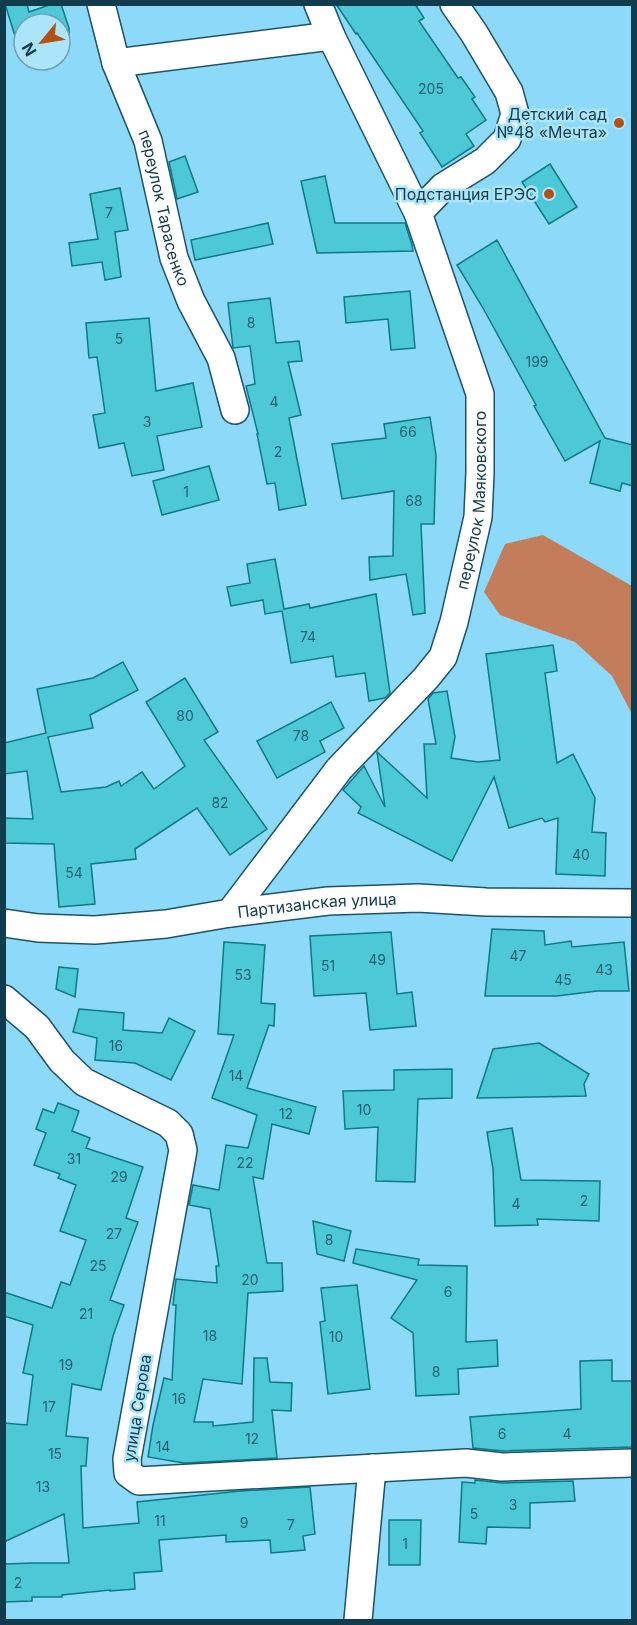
<svg xmlns="http://www.w3.org/2000/svg" width="637" height="1625" font-family="Inter,sans-serif">
<style>
.forest{fill:#c47d5b}
.building{fill:#4cc8d7;stroke:#0e7984;stroke-width:1.5}
.lines{fill:none;stroke-linecap:round;stroke-linejoin:round}
.street-casing{stroke:#1c5367;stroke-width:30}
.street{stroke:#fff;stroke-width:27}
.poi-dot{fill:#b35115;stroke:#ace4fc;stroke-width:2}
.labels{text-anchor:middle;dominant-baseline:central;stroke-width:5;stroke-linejoin:round;paint-order:stroke}
.number-label{font-size:14px;fill:#1f5f70}
.poi-label{font-size:16px;fill:#103c4d;stroke:#ace4fc;text-anchor:end}
.street-label{font-size:16px;fill:#103c4d;stroke:#ace4fc}
</style>
<rect width="100%" height="100%" fill="#8dd9f9"/>
<path class="forest" d="M543,535L632,586V714L612,676L575,642L500,615L484,592L505,544Z"/>
<g class="building">
<path d="M5,4H27L29,12L52,4H61L69,28V36L60,39V24H24V51L20,52Z"/>
<path d="M336,4H415L424,18L419,21L458,78L461,77L475,97L472,99L486,120L466,134L474,146L442,167L420,133L423,131L357,33L356,34Z"/>
<path d="M185,156L198,192L177,199L169,162Z"/>
<path d="M550,164L577,207L549,224L522,182Z"/>
<path d="M325,176L335,223H405L412,245L413,251L317,253L301,181Z"/>
<path d="M120,188L128,230L115,232L121,277L105,280L102,262L72,266L69,243L98,239L90,194Z"/>
<path d="M268,223L273,244L195,260L191,240Z"/>
<path d="M497,240L605,438L633,445V486L622,483L620,491L590,483L600,441L565,461L534,406L536,405L483,308L457,265Z"/>
<path d="M410,291L415,348L391,350L388,319L346,323L344,297Z"/>
<path d="M270,298L276,343L299,341L302,361L288,362L301,415L289,418L306,505L279,510L275,483L267,484L257,434H258L246,386L255,384L250,346L233,348L228,303Z"/>
<path d="M149,318L156,391L193,383L202,427L157,436L164,470L132,476L124,443L99,448L93,415L105,413L97,357L89,358L86,323Z"/>
<path d="M430,417L436,455L434,524H421L425,613L413,615L406,574L370,580L369,557L393,556L394,491L342,499L332,444L386,438L384,424Z"/>
<path d="M209,466L219,500L162,515L153,481Z"/>
<path d="M275,559L284,609L309,604L310,608L376,594L390,693L385,698L369,701L365,673L336,677L333,656L291,663L282,611L265,614L263,600L231,606L227,587L250,583L247,564Z"/>
<path d="M553,645L557,671L545,673L557,763L573,754L595,798L592,832L606,833L605,876L556,874L558,818L545,822L542,818L509,828L494,777L452,861L358,813L361,807L343,790L364,766L385,807L377,752L427,798L424,744H436L428,699L433,693L447,691L455,737L451,758L478,762L500,760L486,654Z"/>
<path d="M123,662L138,690L90,715L93,728L48,737L61,792L106,787L119,781L121,786L142,772L154,789L185,766L146,702L185,678L218,732L204,740L267,829L230,855L197,808L135,849L136,859L91,864L95,904L59,907L54,844L4,843V818L33,819L27,771L4,774V743L46,733L37,689L93,678Z"/>
<path d="M331,702L344,728L320,741L325,752L277,778L257,741Z"/>
<path d="M492,929L544,931L545,945L571,941L572,947L624,942L629,991H597L557,996H485Z"/>
<path d="M391,932L397,994L412,992L416,1026L370,1030L366,993L314,996L310,936Z"/>
<path d="M224,942L265,945L261,1003L275,1004L274,1026L269,1025L247,1088L316,1107L309,1134L272,1124L263,1179L253,1177L267,1263H282L283,1291L248,1293L242,1384L203,1379L194,1422H213V1426L253,1422L254,1358H267L270,1382L292,1383L291,1411L272,1410L277,1458L184,1463L148,1457L153,1425L164,1378L172,1380L176,1305H173L176,1279L217,1283L216,1266H219L210,1209L189,1205L193,1185L219,1190L226,1145L248,1148L257,1115L212,1098L234,1035L218,1034Z"/>
<path d="M59,967L78,969L75,997L56,989Z"/>
<path d="M79,1009L124,1013L123,1030L162,1033L169,1018L195,1031L171,1080L135,1063L95,1060L97,1038L73,1032Z"/>
<path d="M539,1043L589,1074L584,1084L586,1096L477,1098L493,1049Z"/>
<path d="M452,1069V1098L418,1099L415,1182L376,1181L378,1127L345,1129L343,1091L394,1090V1070Z"/>
<path d="M58,1103L79,1111L72,1131L90,1138L86,1148L143,1167L126,1218L138,1222L110,1300L124,1305L113,1336L101,1390L72,1384L66,1436L88,1438L86,1466H81L83,1528L139,1523L137,1502L240,1491L310,1487L315,1534L303,1536L305,1550L271,1553L270,1540L226,1542V1535L159,1540L162,1571L134,1573L135,1589L110,1591V1590L62,1595V1597H32V1601L4,1602V1564L33,1563H69L64,1514L4,1542V1423L27,1425L33,1375L23,1373L33,1325L4,1316V1292L52,1308L61,1282L70,1285L86,1240L60,1231L76,1185L58,1178L60,1174L34,1165L46,1133L36,1129L43,1109L54,1113Z"/>
<path d="M512,1128L521,1180L600,1181L599,1221L537,1219L538,1225L495,1226L493,1169L487,1132Z"/>
<path d="M313,1221L351,1231L344,1261L317,1254Z"/>
<path d="M356,1249L419,1259L418,1265L467,1266L466,1342L497,1340L498,1366L458,1369L459,1394L416,1396L413,1333L391,1318L417,1280L353,1263Z"/>
<path d="M357,1285L370,1389L328,1394L320,1322L325,1321L321,1288Z"/>
<path d="M612,1360V1381H633V1447L503,1451L473,1448L470,1417L581,1409L580,1361Z"/>
<path d="M475,1480L502,1483L573,1481L575,1501L530,1503V1528L487,1527L486,1544L459,1542L462,1482L475,1483Z"/>
<path d="M389,1520H421L420,1565H389Z"/>
</g>
<g class="lines">
<g class="street-casing">
<g id="street">
<path id="s1" d="M101,4L116,63L148,141L174,258L191,301L221,358L235,410"/>
<path d="M116,63L331,36"/>
<path d="M418,213L443,187L485,161L507,139L515,114L509,92L474,33L454,4"/>
<path id="s2" d="M230,913L339,769L426,678L443,657L454,622L478,517L480,473V394L418,213L331,36L318,4"/>
<path id="s3" d="M4,923L38,928L95,930L166,924L230,913L328,901L418,898L486,902L632,903"/>
<path d="M4,999L37,1027L62,1061L84,1082L168,1123L179,1134L183,1150L127,1459L128,1473L139,1481L466,1463L502,1467L632,1463"/>
<path d="M358,1620L372,1468"/>
</g>
</g>
<use href="#street" class="street"/>
</g>
<g class="poi-dot">
<circle cx="619" cy="123" r="6"/>
<circle cx="549" cy="194" r="6"/>
</g>
<g class="labels">
<g class="number-label">
<text x="431" y="88">205</text>
<text x="109" y="212">7</text>
<text x="251" y="322">8</text>
<text x="119" y="338">5</text>
<text x="537" y="361">199</text>
<text x="274" y="401">4</text>
<text x="147" y="421">3</text>
<text x="408" y="431">66</text>
<text x="278" y="451">2</text>
<text x="186" y="491">1</text>
<text x="414" y="500">68</text>
<text x="308" y="636">74</text>
<text x="185" y="715">80</text>
<text x="301" y="735">78</text>
<text x="220" y="802">82</text>
<text x="581" y="854">40</text>
<text x="74" y="872">54</text>
<text x="518" y="955">47</text>
<text x="377" y="959">49</text>
<text x="328" y="965">51</text>
<text x="604" y="969">43</text>
<text x="243" y="974">53</text>
<text x="563" y="979">45</text>
<text x="116" y="1045">16</text>
<text x="236" y="1075">14</text>
<text x="364" y="1109">10</text>
<text x="286" y="1113">12</text>
<text x="74" y="1158">31</text>
<text x="245" y="1162">22</text>
<text x="119" y="1176">29</text>
<text x="584" y="1200">2</text>
<text x="516" y="1203">4</text>
<text x="114" y="1233">27</text>
<text x="329" y="1239">8</text>
<text x="98" y="1265">25</text>
<text x="250" y="1279">20</text>
<text x="448" y="1291">6</text>
<text x="86" y="1313">21</text>
<text x="210" y="1335">18</text>
<text x="336" y="1336">10</text>
<text x="66" y="1364">19</text>
<text x="436" y="1371">8</text>
<text x="179" y="1398">16</text>
<text x="49" y="1406">17</text>
<text x="502" y="1433">6</text>
<text x="567" y="1433">4</text>
<text x="252" y="1438">12</text>
<text x="163" y="1446">14</text>
<text x="55" y="1453">15</text>
<text x="43" y="1486">13</text>
<text x="513" y="1504">3</text>
<text x="474" y="1513">5</text>
<text x="160" y="1520">11</text>
<text x="244" y="1522">9</text>
<text x="291" y="1524">7</text>
<text x="405" y="1543">1</text>
<text x="18" y="1582">2</text>
</g>
<g class="poi-label">
<text x="607" y="114">Детский сад<tspan x="607" dy="18">№48 «Мечта»</tspan></text>
<text x="537" y="194">Подстанция ЕРЭС</text>
</g>
<g class="street-label">
<text stroke="none"><textPath href="#s1" startOffset="214">переулок Тарасенко</textPath></text>
<text stroke="none"><textPath href="#s2" startOffset="494">переулок Маяковского</textPath></text>
<text stroke="none"><textPath href="#s3" startOffset="315">Партизанская улица</textPath></text>
<text transform="translate(137 1408) rotate(-81)">улица Серова</text>
</g>
</g>
<rect width="637" height="1625" fill="none" stroke="#103c4d" stroke-width="12"/>
<g transform="translate(42 42) rotate(240)"><circle r="28" fill="#ace4fc" stroke="#6ea1b6" stroke-width="1.5"/>
<path d="M0-4.5L10 22L0 15L-10 22Z" fill="#b35115"/>
<text y="-9" font-size="16" font-weight="bold" text-anchor="middle" fill="#103c4d">N</text>
</g>
</svg>
